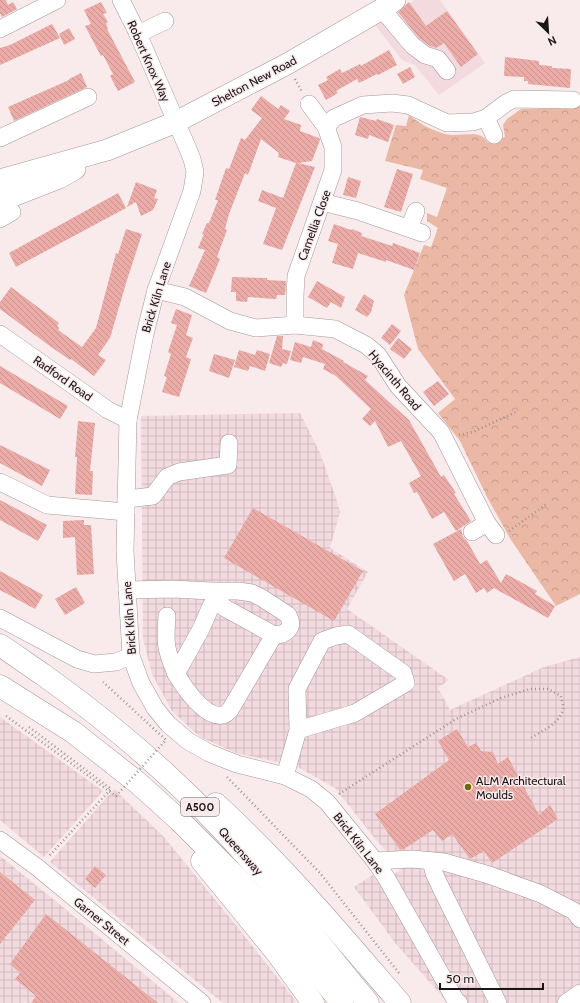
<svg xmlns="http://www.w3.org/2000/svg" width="580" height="1003" font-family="Cabin,sans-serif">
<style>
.built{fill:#f2dadf}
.industrial{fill:url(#industrial-grid)}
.park{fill:url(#park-crowns)}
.building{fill:url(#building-back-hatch)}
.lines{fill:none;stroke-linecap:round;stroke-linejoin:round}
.minor-casing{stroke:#a59799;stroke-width:18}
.major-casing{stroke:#a59799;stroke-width:22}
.highway-casing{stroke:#a59799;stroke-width:23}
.path{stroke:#9e9495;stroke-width:2.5;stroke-dasharray:1 3;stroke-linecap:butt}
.minor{stroke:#fff;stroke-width:17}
.major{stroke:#fff;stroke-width:21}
.highway{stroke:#fff;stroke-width:22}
.path-bridge{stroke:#9e9495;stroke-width:2.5;stroke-dasharray:1 3;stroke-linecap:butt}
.poi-dot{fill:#746800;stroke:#f9eaec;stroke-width:1.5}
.labels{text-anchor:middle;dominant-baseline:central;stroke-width:3;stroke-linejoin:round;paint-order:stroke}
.shield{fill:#f9eaec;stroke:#5d5556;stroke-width:1}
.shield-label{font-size:11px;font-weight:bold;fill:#1a1516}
.street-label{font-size:12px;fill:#1a1516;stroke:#f9eaec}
.poi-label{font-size:12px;fill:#1a1516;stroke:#f9eaec;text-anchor:start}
</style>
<defs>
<pattern id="industrial-grid" width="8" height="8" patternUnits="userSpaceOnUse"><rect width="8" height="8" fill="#f2dadf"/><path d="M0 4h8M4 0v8" fill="none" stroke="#cfbabf"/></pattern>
<pattern id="park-crowns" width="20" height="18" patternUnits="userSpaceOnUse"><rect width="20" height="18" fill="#eab8a4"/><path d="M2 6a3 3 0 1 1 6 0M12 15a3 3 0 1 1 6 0" fill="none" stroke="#c89d8c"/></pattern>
<pattern id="building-back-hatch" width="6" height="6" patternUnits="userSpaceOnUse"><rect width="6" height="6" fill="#ebaca7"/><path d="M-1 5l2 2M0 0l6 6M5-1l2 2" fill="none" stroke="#c9938f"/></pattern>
</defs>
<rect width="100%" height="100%" fill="#f9eaec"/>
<path class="built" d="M415,0H440L485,63L439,95L415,65L402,60L376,26Z"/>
<g class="industrial">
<path d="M300,413L320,453L336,498L340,512L330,548L368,572L347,609L449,680L438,688L450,710L544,667L580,657V1003H448L396,944L354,887L373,875L380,884L403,868L376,840L335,788L296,766L236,753L200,737L172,711L152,674L143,639L141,416Z"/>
<path d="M0,717L103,791L44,857L0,820Z"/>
<path d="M114,789L164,837L239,929L292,996L296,1003H223L50,862Z"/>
<path d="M0,856L53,899L179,1003H0Z"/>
</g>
<path class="park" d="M580,106V594L556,606L511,540L487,497L460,441L438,413L455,399L418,349L404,295L424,245L431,247L438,228L427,221V213L437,217L447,188L420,179L423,170L385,161L396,125L406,126L409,115C422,125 429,129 445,134C459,138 481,128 488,143L505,137L503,125L507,119L521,109L577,108Z"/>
<g class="building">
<path d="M0,0H6L8,5L13,2L17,9L2,17L0,13Z"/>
<path d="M101,2L107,13L103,14L108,22L106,23L108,29H107L135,82L118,91L110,76L113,74L103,55L101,56L85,26L91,24L84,10Z"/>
<path d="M409,2L426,26L447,11L478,54L461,67L444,43L436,48L430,46L419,38L398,12Z"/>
<path d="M52,24L60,38L0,65V48L10,45Z"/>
<path d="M69,28L75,39L64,45L59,34Z"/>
<path d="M389,50L397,65L378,75L377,74L359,83L357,79L336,91L338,93L326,100L318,85L328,80L326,77L340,69L342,73L360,64L361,66Z"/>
<path d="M505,57L539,61V65L552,66V68L571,69L570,88L528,84V81H524V77L504,76Z"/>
<path d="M410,67L415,77L403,84L397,74Z"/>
<path d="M81,73L87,87L14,121L8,107L69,80V79Z"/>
<path d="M261,96L278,109L281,105L290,111L284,119L301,125L300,131L319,138L320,140L312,161L298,163L315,167L282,250L263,244L276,208L258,201L262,190L283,198L296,163L278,157L279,153L261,139L248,175L245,173L229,214L225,229L227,230L217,257L220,259L206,293L189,286L205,250L198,248L204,234H202L207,223H209L218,200H215L226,168L229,169L241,138L245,140L262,118L251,110Z"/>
<path d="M360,117L376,121L377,119L394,125L388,142L369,135L368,139L355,135Z"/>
<path d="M397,169L413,174L401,212L384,207Z"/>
<path d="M348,177L361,181L356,198L343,195Z"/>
<path d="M136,182L157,190L154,198L158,199L153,210L141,216L136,202L127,207Z"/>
<path d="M118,193L126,208L16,267L9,253Z"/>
<path d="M334,224L351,230L352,229L362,233L361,236L392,246L393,243L420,253L414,270L386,260V262L358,253L353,269L332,263L338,244L328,241Z"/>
<path d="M126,229L142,234L127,280L110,338L98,355L106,360L94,376L71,359L70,360L47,344L0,309V302L11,287L59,323L57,326L59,328L58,330L82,347L96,328L116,253L118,254Z"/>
<path d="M232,277L267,278V280L286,281L285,295H277L276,299L248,297L247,302L236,301V292H231Z"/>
<path d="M317,281L345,297L341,308L331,302L327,308L308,297Z"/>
<path d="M364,294L374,301L371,312L367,317L355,310Z"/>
<path d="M176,309L192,315L186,335L193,338L186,357L191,359L179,397L162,392L167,377L164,376L171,354L168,352L177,325L171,323Z"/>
<path d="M392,324L401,331L390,345L381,338Z"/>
<path d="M277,336H283L282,349L291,351L287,364L283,363L281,367L269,363Z"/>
<path d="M398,338L412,349L404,359L390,349Z"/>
<path d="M313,340L323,344L322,349L344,361L343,362L368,376L365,380L409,420L441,477L444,475L456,493L454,494L471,521L456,531L444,512L432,519L417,492L414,493L409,483L421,476L401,441L388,447L375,421L370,426L362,419L371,409L336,376L323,369L325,364L303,357L301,363L290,360L295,342L311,347Z"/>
<path d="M239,350L255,355L257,350L270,354L265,371L250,366L248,371L234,367Z"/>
<path d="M214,354L235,360L229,378L209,371Z"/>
<path d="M0,366L68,406L60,419L0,383Z"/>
<path d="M438,381L449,394L434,406L423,392Z"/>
<path d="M78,421L95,423L90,471H93L92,495L75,494L77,457H75Z"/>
<path d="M0,445L50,470L42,486L0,463Z"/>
<path d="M0,500L47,525L38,541L0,520Z"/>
<path d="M253,508L363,571L334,621L224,558Z"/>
<path d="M84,520V525H91L94,574L77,575L75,537L63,538V521Z"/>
<path d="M461,529L463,537L467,541L480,564L487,560L501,583L506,574L537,591L535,594L555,606L548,618L494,588L487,593L484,588L476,593L465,574L454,581L433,544Z"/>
<path d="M0,571L43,595L35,609L0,590Z"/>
<path d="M76,587L85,603L65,615L55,599Z"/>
<path d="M457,729L468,747L476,743L481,751L493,752L498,764L508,757L539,815L550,805L558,819L492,863L484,851L470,859L452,834L442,841L433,830L404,849L400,850L375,814L449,760L438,741Z"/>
<path d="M95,866L106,875L95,888L85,879Z"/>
<path d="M0,872L35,900L0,944Z"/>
<path d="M46,914L70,933L158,1003H31L36,996L15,979L20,973L10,964Z"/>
</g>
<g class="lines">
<g class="minor-casing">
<g id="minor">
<path d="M121,0L138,34L188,149L192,159L195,172L192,191L156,290L145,334L128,420L125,551L131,656L141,683L155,708L168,724L188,741L209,753L237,764L285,776L311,789L327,802L375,861L387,879L456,1001L459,1003"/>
<path d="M382,9L412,45L425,55L438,59L447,71"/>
<path d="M0,29L57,0"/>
<path d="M138,34L165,21"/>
<path d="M486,118L494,135"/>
<path d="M326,127L334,118L363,105L392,103L408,105L447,123L473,122L486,118L506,103L514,99L573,100"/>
<path d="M0,138L88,97"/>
<path d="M322,202L358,211L422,233"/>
<path d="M0,219L12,212"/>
<path d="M409,228L416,211"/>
<path d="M156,290L185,297L230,321L256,328L295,325L335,329L366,345L378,355L398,386L441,432L487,523L496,535"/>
<path d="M295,325V296L296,276L333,170V147L326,127L309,104"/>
<path d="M0,334L108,410L128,420"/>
<path d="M0,482L47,505L126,512"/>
<path d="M126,499L153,496L167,477L179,472L228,465L229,443"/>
<path d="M472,532L487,523"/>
<path d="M127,590L173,589L211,591H238L252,593L262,598L288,615C295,628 286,635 274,635L225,608L215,600L211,591"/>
<path d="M215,600L211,606L201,629L176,674C184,687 204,718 222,715C225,715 227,713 230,710L274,635"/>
<path d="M167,616C165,643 165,648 176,674"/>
<path d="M0,618L77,659L94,664L116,662L131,656"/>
<path d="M285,776L298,730L297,689L322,641L336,636L348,634L403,673L406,683L355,713L298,730"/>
<path d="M0,840L38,868L202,1003"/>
<path d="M375,861L412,859L444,862L489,875L541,894L574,911L580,919"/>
<path d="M431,861L434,873L440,886L498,1003"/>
<path d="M566,1003L580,993"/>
</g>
</g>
<g class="major-casing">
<g id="major">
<path d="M0,180L107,150L176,122L287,64L382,9L395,0"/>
<path d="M0,201L59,178L75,169"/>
</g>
</g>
<g class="highway-casing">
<g id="highway">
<path d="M0,645C15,655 30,666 45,676C108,721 167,771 220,827C273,883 319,944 368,1003"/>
<path d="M0,686L73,732L138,783L179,820L235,876L265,910L342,1003"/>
<path d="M216,804C283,865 341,935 400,1003"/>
<path d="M202,861L277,953L313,1003"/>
</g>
</g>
<g class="path">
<path d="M295,79L302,92"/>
<path d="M459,435L473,432L516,412"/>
<path d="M509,531L548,503"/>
<path d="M29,727L111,789L48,857"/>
<path d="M227,777L320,873L399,973"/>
<path d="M339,794L456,719L501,698L530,689H548L561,696C561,700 564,705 563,709C560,724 540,732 529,739"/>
</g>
<use href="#minor" class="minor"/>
<use href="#major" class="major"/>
<use href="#highway" class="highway"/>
<path class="path-bridge" d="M6,716L116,796L166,740L103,682"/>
</g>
<circle class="poi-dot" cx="468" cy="787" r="4"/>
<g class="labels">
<rect class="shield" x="181" y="798" width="38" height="18" rx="3"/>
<g class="shield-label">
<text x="200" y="807">A500</text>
</g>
<g class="street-label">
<text transform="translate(149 61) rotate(66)">Robert Knox Way</text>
<text transform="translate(254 81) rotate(-28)">Shelton New Road</text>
<text transform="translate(314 225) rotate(-70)">Camellia Close</text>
<text transform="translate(156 297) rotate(-73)">Brick Kiln Lane</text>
<text transform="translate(63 378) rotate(35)">Radford Road</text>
<text transform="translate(395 380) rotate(50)">Hyacinth Road</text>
<text transform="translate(129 618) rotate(-94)">Brick Kiln Lane</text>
<text transform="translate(359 843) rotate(52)">Brick Kiln Lane</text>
<text transform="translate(241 851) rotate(48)">Queensway</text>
<text transform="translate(102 921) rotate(39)">Garner Street</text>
</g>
<g class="poi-label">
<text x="476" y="780">ALM Architectural<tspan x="476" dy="14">Moulds</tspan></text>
</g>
</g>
<g transform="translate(548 32) rotate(155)" stroke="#f9eaec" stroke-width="3" paint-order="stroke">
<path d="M0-3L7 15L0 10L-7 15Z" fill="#1a1516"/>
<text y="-6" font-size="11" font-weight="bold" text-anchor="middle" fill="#1a1516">N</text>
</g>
<path d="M440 983v6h103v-6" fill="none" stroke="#1a1516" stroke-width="2"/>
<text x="446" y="983" font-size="12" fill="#1a1516" stroke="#f9eaec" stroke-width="3" paint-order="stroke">50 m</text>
</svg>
